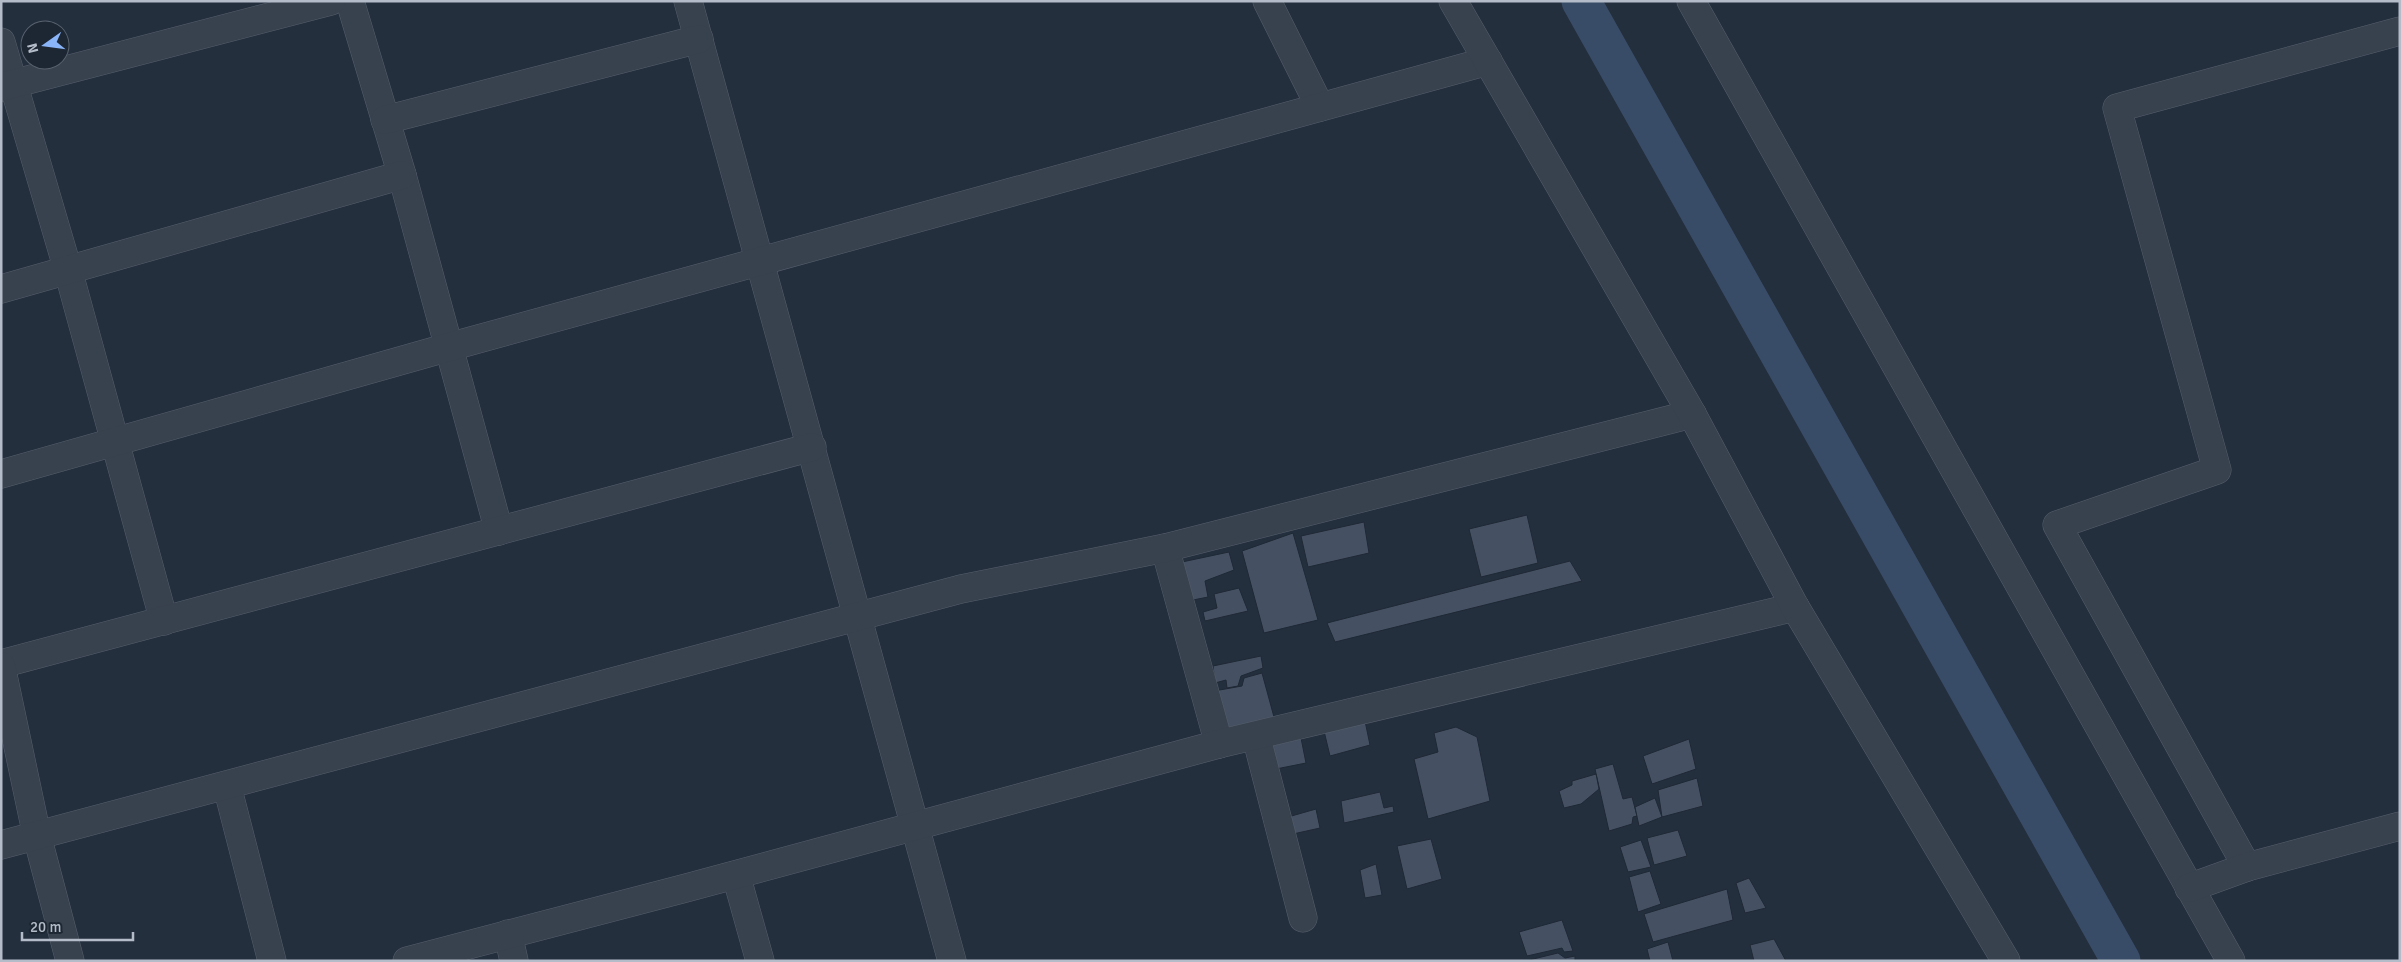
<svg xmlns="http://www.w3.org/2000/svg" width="2401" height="962" font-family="Signika,sans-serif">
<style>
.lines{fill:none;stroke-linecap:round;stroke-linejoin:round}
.canal{stroke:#394c67;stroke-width:39}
.building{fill:#455162;stroke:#1f2835}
.minor-casing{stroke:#565f6c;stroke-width:29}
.tertiary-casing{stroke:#565f6c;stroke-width:29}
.minor{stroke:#38414e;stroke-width:28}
.tertiary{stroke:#38414e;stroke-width:28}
</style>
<rect width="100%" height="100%" fill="#242f3e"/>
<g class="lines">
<path class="canal" d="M1581,1L2121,961"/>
</g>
<g class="building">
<path d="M1527,515L1538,563L1481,577L1469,529Z"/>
<path d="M1364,522L1369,553L1308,567L1301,536Z"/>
<path d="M1293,533L1318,620L1264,633L1242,551Z"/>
<path d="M1229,552L1234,570L1205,581L1208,597L1193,600L1182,562Z"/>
<path d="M1570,561L1582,581L1335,642L1327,623Z"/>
<path d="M1239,588L1248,611L1205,621L1203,612L1217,608L1214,594Z"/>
<path d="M1261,656L1263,668L1241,676L1238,686L1227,688L1226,680L1215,683L1213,666Z"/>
<path d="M1262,673L1274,717L1224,731L1214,691L1242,686L1244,678Z"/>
<path d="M1365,721L1370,745L1330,756L1324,731Z"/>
<path d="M1456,727L1477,737L1490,801L1428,819L1414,759L1438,752L1434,733Z"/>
<path d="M1301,738L1306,763L1266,771L1262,746Z"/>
<path d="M1689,739L1696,769L1652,784L1643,756Z"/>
<path d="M1613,764L1623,799L1632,797L1637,816L1633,817L1632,824L1609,831L1595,769Z"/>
<path d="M1596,774L1599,789L1581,804L1564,808L1559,791L1572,785V781Z"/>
<path d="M1697,778L1703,806L1662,817L1658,790Z"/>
<path d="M1380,792L1384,808L1393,806L1394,812L1344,823L1341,801Z"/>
<path d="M1655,798L1662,817L1639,826L1635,807Z"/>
<path d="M1316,809L1320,828L1284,836L1281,819Z"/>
<path d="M1678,830L1687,856L1654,865L1647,838Z"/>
<path d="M1431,839L1442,879L1407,889L1397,846Z"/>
<path d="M1641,840L1651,867L1628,872L1620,847Z"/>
<path d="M1376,864L1382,895L1365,898L1360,870Z"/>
<path d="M1650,871L1661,904L1638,912L1629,877Z"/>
<path d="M1749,878L1766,908L1745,913L1736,883Z"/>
<path d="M1727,889L1733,920L1653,942L1644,914Z"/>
<path d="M1562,920L1573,951L1564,952L1562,948L1527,956L1519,932Z"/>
<path d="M1774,939L1786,961H1754L1750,945Z"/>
<path d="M1668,942L1673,961H1650L1647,949Z"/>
<path d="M1558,953L1565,958L1575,956V961H1525Z"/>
</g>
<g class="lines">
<g class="minor-casing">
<g id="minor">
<path d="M350,1L402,175L499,531"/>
<path d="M688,1L952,961"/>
<path d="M1267,1L1320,107"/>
<path d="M1691,1L2231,961"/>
<path d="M1,42L68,270L164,621"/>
<path d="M1,87L331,1"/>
<path d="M385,120L699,39"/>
<path d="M1,289L402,175"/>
<path d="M1,474L449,347L1488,61"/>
<path d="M1165,548L1219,744"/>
<path d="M1,664L812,447"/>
<path d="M1,666L37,836L70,961"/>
<path d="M1256,736L1303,918"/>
<path d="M227,786L272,961"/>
<path d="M1,845L961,589L1165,548L1692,414"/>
<path d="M2247,867L2057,525L2217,470L2117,108L2400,31"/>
<path d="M736,875L760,961"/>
<path d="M2189,888L2247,867L2400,826"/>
<path d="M508,934L514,961"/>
<path d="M407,961L686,888L1219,744L1795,607"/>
</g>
</g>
<g class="tertiary-casing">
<path id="tertiary" d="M1453,1L1692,414L1795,607L2006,961"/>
</g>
<use href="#minor" class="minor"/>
<use href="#tertiary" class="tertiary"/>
</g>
<rect width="2401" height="962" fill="none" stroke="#b4bcc9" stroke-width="5"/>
<g transform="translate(45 45) rotate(256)"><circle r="24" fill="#1d2633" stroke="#59626f"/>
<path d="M0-4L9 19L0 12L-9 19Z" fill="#8ab4f8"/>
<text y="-8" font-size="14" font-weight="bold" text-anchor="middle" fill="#b4bcc9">N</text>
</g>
<path d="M22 932v8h111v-8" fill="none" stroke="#b4bcc9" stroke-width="2.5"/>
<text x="30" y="932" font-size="15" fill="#b4bcc9" stroke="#1d2633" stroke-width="4" paint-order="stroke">20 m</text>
</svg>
